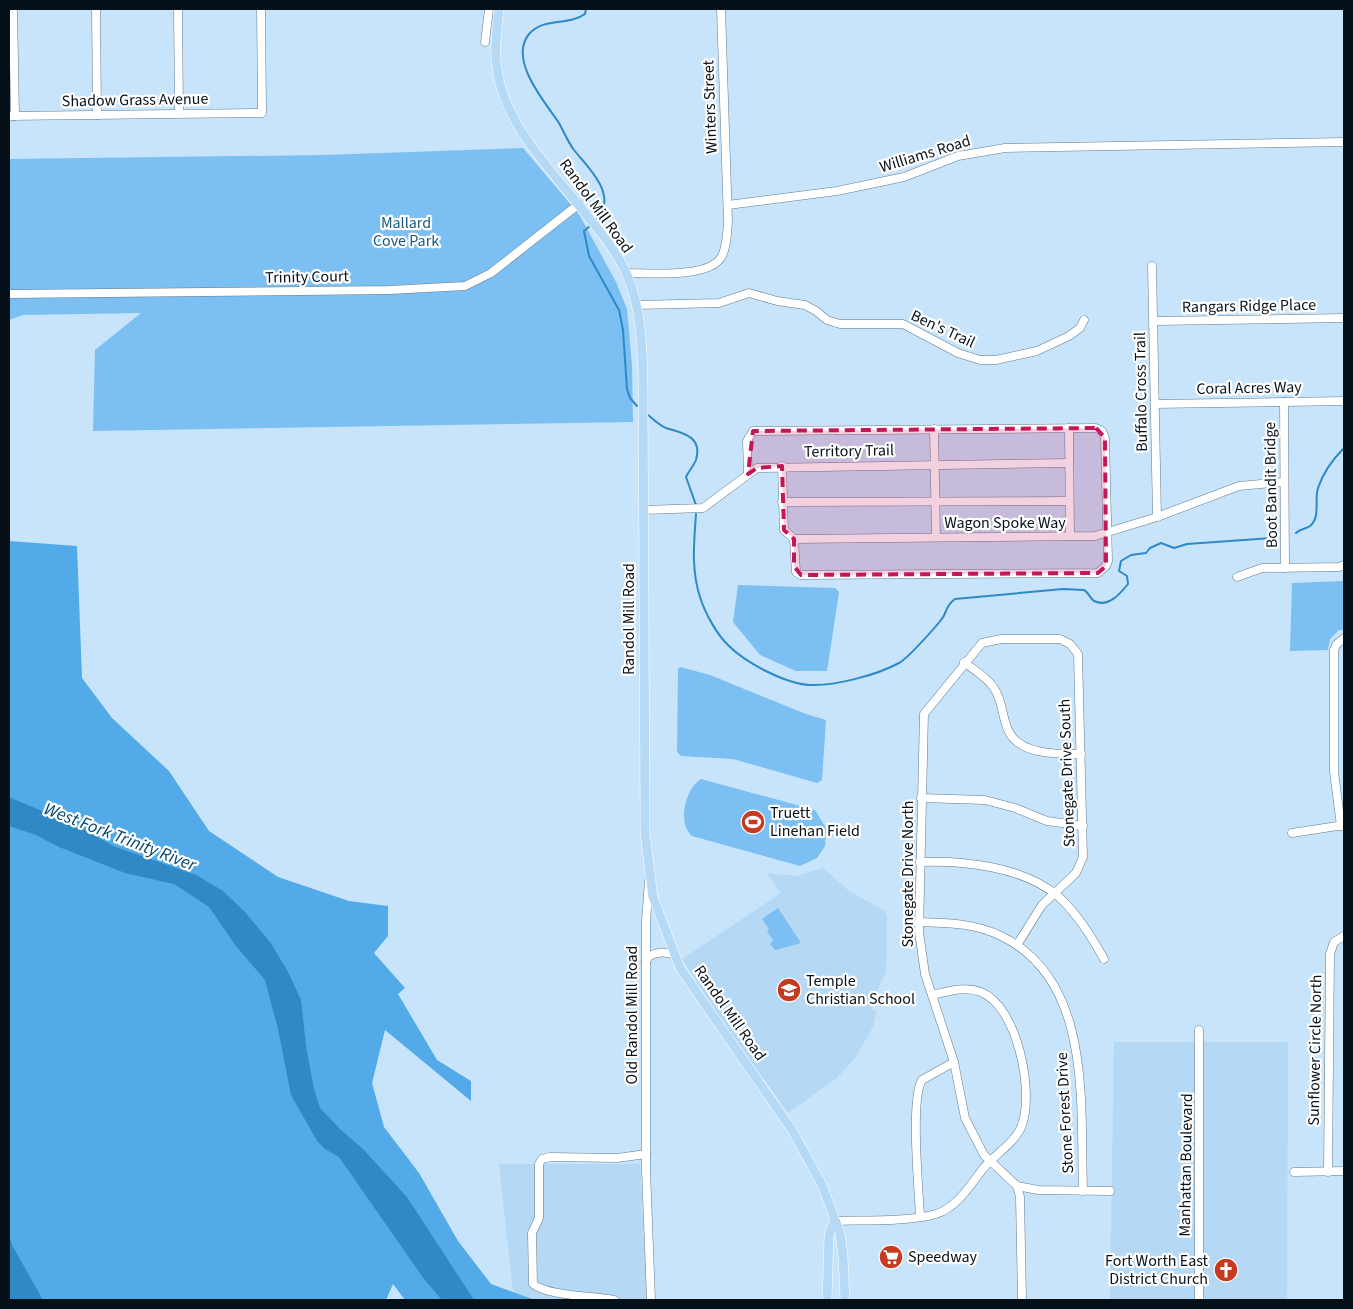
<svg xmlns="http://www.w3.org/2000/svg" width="1353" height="1309" font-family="'Source Sans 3',sans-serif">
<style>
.built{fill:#b5d8f4}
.green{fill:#7cbff2}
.forest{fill:#52aae8}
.water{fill:#2e89c6}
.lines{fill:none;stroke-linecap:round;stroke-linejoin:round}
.stream{stroke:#2e89c6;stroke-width:2}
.minor-casing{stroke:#617b90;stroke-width:9}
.major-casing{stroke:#fff;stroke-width:10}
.minor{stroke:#fff;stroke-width:8}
.major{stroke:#b6daf5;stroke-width:9}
.marked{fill:#c2185b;fill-opacity:0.2;stroke:#c2185b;stroke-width:4;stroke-dasharray:10 6;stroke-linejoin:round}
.labels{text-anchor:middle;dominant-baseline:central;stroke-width:4.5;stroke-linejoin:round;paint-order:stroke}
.street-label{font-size:16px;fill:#061018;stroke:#fff}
.park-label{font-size:16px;fill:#195882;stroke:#fff}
.poi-label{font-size:16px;fill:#061018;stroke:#fff;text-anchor:start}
.water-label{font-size:18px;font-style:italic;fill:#00466f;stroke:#fff}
</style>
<rect width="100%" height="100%" fill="#c7e4fb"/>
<g class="built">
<path d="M823,868L849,891L885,911L887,919L886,971L874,998L872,1009L877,1011L873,1027L855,1058L837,1078L788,1113L724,1024L682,959L781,893L767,873L797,876Z"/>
<path d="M1114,1042H1288L1287,1300H1110Z"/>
<path d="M499,1164H640L647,1300H535L513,1292Z"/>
</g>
<g class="green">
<path d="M523,148L579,214L616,282L627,309L632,365L633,422L93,431L95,350L141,313L23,315L9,320V159L324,155Z"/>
<path d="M1344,581V630H1339L1330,639L1328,650L1290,651L1292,583Z"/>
<path d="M738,585L835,588L839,592L827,671H796L760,655L733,622Z"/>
<path d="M680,667L710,675L806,714L826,720L822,780L817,783L733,759L681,756L677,752L678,669Z"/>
<path d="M701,779L815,810L826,828L825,846L817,858L800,866L692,836C677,823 685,789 701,779Z"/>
<path d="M778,908L801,943L775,950L770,944L773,940L767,931L769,929L762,919Z"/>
</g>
<path class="forest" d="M9,541L77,546L82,678L112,718L169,771L209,831L278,877L349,901L388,906V936L374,953L405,988L398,994L437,1060L471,1081V1101L385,1030L372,1083L384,1127L419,1173L458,1241L491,1284L535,1300H405L393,1284L386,1300H9Z"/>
<g class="water">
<path d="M9,795L11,798L80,827L113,846L196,875L223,891L245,912L270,942L287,970L301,1000L306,1046L314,1089L320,1108L341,1130L363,1149L407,1197L474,1300H442L424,1279L339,1157L325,1149L317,1141L291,1095L278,1029L265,980L236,946L209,907L174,884L125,873L59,847L36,835L9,826Z"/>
<path d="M9,1235L12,1245L43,1300H9Z"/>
</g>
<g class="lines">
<g class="stream">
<path d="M586,9L585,14C568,26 544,17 529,34C508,60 545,102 559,123C564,132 568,142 574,150C589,169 620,196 595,221"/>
<path d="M590,226L584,231L589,256L619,310L623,330L627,389L630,398L637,406"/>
<path d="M647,414C653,419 659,425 666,428C682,433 703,436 696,460C694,465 689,471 686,477L696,505"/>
<path d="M696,514C694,542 691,570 700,597C705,613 717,635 729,646C746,663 786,684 810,685C835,686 877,675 899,663C907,659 934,629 941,620C948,612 944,607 955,599L1063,589L1084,590C1088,592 1090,598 1094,601C1108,608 1120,594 1128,584L1127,576L1119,571L1121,561L1131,555L1146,553L1150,548L1161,543L1174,548L1187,544L1272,538"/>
<path d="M1296,533C1300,529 1306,529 1310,526C1321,517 1314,500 1318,488C1323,473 1333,459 1344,448"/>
</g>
<g class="minor-casing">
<g id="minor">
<path d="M13,9L15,116"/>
<path d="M96,9L97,115"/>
<path d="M178,9L179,113"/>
<path d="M485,42L489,9"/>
<path d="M9,116L262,113L261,9"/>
<path d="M728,205L837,191L904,177L958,156L1005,148L1344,142"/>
<path d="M1152,266L1157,517"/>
<path d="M626,273C649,273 710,279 722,256C727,246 727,234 728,222L721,9"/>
<path d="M9,294L390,290L465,286L491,273L579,204"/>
<path d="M637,305L719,303L749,293L777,301L805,305L816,311L827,320L840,324H903L958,353L980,360H996L1037,351L1069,336L1080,328L1084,320"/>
<path d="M1154,321L1344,318"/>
<path d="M1284,402L1285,568"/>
<path d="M1155,404L1344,401"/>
<path d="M1069,428L1070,536"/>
<path d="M934,429L936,537"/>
<path d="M782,466L784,530L794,539L1095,536L1157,517L1239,486L1284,482"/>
<path d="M748,474L747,441L753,431L1096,428L1102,431L1105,438L1108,561L1106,566L1098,573L801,575L796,572L794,539"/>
<path d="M782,502L1069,501"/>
<path d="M644,510L703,508L757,468L1068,463"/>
<path d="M1237,577L1262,568L1339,567L1344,565"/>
<path d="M964,662C974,670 988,678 994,688C1003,701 1002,719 1009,732C1021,755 1059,754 1081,754"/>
<path d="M921,798L985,800L1015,808L1047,821L1083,826"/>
<path d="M1341,826L1334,772V650L1336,645L1344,638"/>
<path d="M1292,833L1344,825"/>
<path d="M920,862C963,860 1025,867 1059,897C1078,915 1091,936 1104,959"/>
<path d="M649,881L646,921V1170L651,1300"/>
<path d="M919,922C947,923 975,923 1001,936C1093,980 1080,1105 1083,1191"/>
<path d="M1017,945L1042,905L1076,873L1083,857L1078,654L1070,644L1060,639H1001L982,643L924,714L919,932L925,974L954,1062L965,1118L984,1155L1017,1186L1020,1197L1022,1300"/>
<path d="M646,962L648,957C657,951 665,952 675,955"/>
<path d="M1294,1172L1344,1171"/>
<path d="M1328,1172L1330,954L1334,942L1344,936"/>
<path d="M1017,1186L1038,1190L1110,1191"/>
<path d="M920,1217C919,1191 910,1099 922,1080L954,1062"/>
<path d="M834,1221C864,1220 908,1222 936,1214C956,1208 970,1186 982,1170C994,1154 1015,1144 1022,1125C1034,1092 1018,1007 981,992C965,986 949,991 933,995"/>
<path d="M614,1300C593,1296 548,1296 533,1284L532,1233L539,1218V1164L542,1159L550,1157L617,1158L646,1154"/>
<path d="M1199,1300V1030"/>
</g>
</g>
<g class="major-casing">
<g id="major">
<path d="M499,9C497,29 494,49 497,69C505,127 555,174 589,218C603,235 619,255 627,275C641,308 642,343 643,379L645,833L653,897L680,968L792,1130L822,1185L840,1233L843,1256L845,1300"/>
<path d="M827,1300L829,1235L834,1221"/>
</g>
</g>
<use href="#minor" class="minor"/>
<use href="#major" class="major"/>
</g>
<path class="marked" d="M1096,428L1105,438L1106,566L1098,573L801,575L794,566V539L784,530L782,466L757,468L748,474L753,431Z"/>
<defs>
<g id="stadium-disc" transform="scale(1.25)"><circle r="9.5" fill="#c63b1f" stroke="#fff"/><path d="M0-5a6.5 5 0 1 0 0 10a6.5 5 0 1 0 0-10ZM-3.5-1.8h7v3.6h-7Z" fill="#fff"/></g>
<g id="school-disc" transform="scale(1.25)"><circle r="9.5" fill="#c63b1f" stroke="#fff"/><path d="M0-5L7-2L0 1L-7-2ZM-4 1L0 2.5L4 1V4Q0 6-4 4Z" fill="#fff"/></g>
<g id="supermarket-disc" transform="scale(1.25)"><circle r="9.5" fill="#c63b1f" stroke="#fff"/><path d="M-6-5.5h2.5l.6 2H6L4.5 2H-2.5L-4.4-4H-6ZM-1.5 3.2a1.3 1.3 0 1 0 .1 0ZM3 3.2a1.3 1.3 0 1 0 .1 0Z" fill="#fff"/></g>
<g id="church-disc" transform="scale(1.25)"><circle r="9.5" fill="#c63b1f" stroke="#fff"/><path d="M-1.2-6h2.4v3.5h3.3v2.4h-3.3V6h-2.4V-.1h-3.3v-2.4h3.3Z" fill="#fff"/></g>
</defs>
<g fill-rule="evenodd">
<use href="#stadium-disc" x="753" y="822"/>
<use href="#school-disc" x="789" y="990"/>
<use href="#supermarket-disc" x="891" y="1257"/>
<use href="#church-disc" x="1226" y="1270"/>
</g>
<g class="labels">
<g class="street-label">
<text transform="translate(135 100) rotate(-1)">Shadow Grass Avenue</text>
<text transform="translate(710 107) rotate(-92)">Winters Street</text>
<text transform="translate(925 154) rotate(-17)">Williams Road</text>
<text transform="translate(596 206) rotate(54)">Randol Mill Road</text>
<text transform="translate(307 277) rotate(-1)">Trinity Court</text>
<text transform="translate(1249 306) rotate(-1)">Rangars Ridge Place</text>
<text transform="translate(943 329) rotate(25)">Ben's Trail</text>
<text transform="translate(1249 388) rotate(-1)">Coral Acres Way</text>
<text transform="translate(1141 392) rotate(-91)">Buffalo Cross Trail</text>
<text transform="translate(849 451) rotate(-1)">Territory Trail</text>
<text transform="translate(1271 485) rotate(-91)">Boot Bandit Bridge</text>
<text x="1005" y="523">Wagon Spoke Way</text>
<text transform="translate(629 619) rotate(-90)">Randol Mill Road</text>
<text transform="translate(1067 773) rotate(-92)">Stonegate Drive South</text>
<text transform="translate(908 874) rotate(-90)">Stonegate Drive North</text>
<text transform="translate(730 1013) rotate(55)">Randol Mill Road</text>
<text transform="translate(632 1015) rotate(-90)">Old Randol Mill Road</text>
<text transform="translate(1315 1050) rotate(-89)">Sunflower Circle North</text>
<text transform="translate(1065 1113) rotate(-93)">Stone Forest Drive</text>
<text transform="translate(1186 1165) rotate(-89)">Manhattan Boulevard</text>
</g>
<g class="park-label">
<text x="406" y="223">Mallard<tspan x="406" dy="18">Cove Park</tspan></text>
</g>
<g class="poi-label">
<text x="770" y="813">Truett<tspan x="770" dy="18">Linehan Field</tspan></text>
<text x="806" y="981">Temple<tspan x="806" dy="18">Christian School</tspan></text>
<text x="908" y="1257">Speedway</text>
<text x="1208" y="1261" text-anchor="end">Fort Worth East<tspan x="1208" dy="18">District Church</tspan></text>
</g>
<g class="water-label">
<text transform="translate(120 837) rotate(21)">West Fork Trinity River</text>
</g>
</g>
<rect width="1353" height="1309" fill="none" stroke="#061018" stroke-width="20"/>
</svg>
